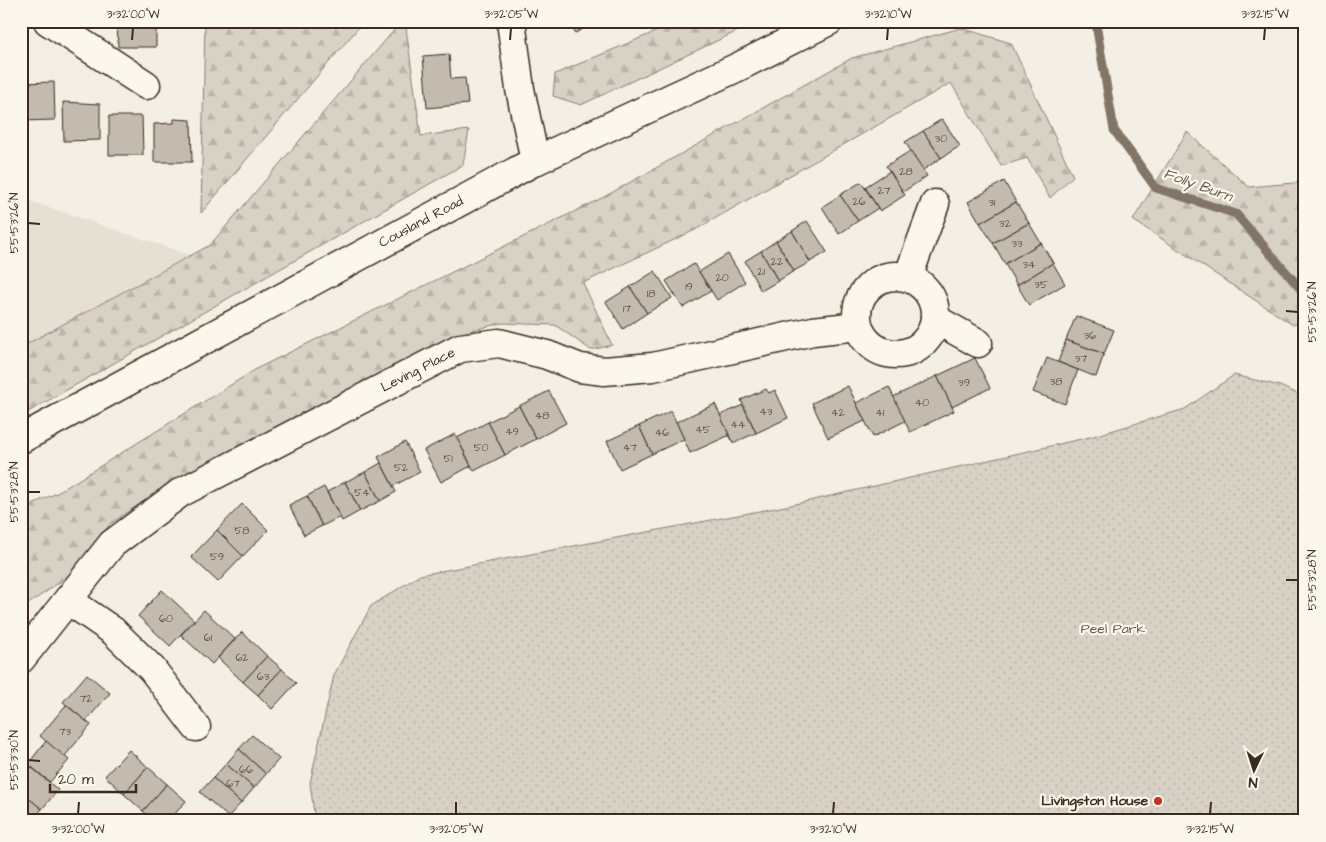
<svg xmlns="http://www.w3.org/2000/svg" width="1326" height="842" font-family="'Architects Daughter',sans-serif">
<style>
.built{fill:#e5dfd4}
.forest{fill:url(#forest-firs);stroke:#8a7e72}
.park{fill:url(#park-dots);stroke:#8a7e72}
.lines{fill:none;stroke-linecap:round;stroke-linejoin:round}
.stream{stroke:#817468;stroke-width:9}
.building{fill:#c3bbb0;stroke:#3b2a1e}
.minor-casing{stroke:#3b2a1e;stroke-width:31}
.major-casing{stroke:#3b2a1e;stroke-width:31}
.minor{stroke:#fbf7ec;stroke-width:28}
.major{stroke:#fbf7ec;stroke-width:28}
.ticks{fill:none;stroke:#3b2a1e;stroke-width:2}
.poi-dot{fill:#c8321e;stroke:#fbf7ec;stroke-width:2}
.labels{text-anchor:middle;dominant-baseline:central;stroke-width:4.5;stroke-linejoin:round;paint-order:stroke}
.number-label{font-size:11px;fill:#5d4e42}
.street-label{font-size:14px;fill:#3b2a1e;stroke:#fbf7ec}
.park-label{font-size:14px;fill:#625448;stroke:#fbf7ec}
.poi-label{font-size:14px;font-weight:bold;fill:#3b2a1e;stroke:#fbf7ec;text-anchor:end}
.water-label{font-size:15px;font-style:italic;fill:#645549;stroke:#fbf7ec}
.neatline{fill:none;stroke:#3b2a1e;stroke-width:2}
.ticks-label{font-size:12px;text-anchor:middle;fill:#3b2a1e}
</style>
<defs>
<pattern id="forest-firs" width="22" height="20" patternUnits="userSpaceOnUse" patternTransform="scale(1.25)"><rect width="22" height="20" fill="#d8d1c6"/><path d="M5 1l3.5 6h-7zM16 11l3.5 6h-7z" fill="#bab4aa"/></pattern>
<pattern id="park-dots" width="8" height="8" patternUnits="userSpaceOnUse" patternTransform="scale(1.25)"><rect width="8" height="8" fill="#d8d1c6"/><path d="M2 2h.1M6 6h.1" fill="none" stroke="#bab4aa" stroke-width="1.8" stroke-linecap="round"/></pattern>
</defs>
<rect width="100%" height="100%" fill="#f3efe4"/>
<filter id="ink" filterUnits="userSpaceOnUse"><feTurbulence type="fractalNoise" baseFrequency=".02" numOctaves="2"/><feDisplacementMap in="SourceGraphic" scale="10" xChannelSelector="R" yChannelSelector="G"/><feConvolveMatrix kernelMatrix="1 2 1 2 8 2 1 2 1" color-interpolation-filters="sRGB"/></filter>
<g filter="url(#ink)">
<path class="built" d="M21,198L190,255L21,347Z"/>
<g class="forest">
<path d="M205,21H364L201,213Z"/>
<path d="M402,21H405L421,136L469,130L463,165L21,416V347L210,245Z"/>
<path d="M681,21H759L581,105L553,96L555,74Z"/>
<path d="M961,28L1011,43L1073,176L1050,198L1027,158L1001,166L951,83L695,230L583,283L612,345L591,350L555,325L501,323L458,334L174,481L110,524L76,571L21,609V509L57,493L258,368L604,197L852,58Z"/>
<path d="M1187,132L1249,187L1305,182V320L1293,325L1133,220Z"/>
</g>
<path class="park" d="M1234,375L1280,386L1305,397V821H315L310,783L334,675L371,606L420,575L791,505L1090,437L1185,409Z"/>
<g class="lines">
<path class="stream" d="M1097,30L1114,130L1156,188L1236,214L1305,294"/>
</g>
<g class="building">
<path d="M156,21V47H118L117,22Z"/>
<path d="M569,21H599L575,33Z"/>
<path d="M449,54L451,79L465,78L468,104L427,108L423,56Z"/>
<path d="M54,82L55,120L21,121V83Z"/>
<path d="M63,102L100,104V140L64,141Z"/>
<path d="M109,116H142L143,155H109Z"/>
<path d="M174,119L191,120L192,162H154V124L174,123Z"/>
<path d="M942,119L960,146L941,158L923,131Z"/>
<path d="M923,131L941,158L923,170L905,142Z"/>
<path d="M910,151L927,176L903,192L886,166Z"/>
<path d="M890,171L905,195L880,211L865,187Z"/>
<path d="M1004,181L1016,202L980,223L968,202Z"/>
<path d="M861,182L878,208L858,221L840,195Z"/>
<path d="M840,195L858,221L839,234L822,207Z"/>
<path d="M1016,202L1029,223L993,243L980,223Z"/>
<path d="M807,221L827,252L810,262L792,231Z"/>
<path d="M1029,223L1041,243L1005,264L993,243Z"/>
<path d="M792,231L810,262L794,271L776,241Z"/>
<path d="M776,241L794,271L778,281L761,251Z"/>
<path d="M1041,243L1053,263L1017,285L1005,264Z"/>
<path d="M761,251L778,281L761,291L745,261Z"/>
<path d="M728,254L745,282L717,300L699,272Z"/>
<path d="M1053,263L1065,284L1029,305L1017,285Z"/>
<path d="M694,264L711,291L683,308L666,281Z"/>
<path d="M655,271L672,298L647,313L630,287Z"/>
<path d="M630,287L647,313L623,329L606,302Z"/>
<path d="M1076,316L1114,330L1104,354L1066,340Z"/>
<path d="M1066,340L1104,354L1096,377L1058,362Z"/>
<path d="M975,358L990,388L952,407L937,376Z"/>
<path d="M1047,358L1078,370L1065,404L1033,392Z"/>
<path d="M937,376L954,411L910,432L893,397Z"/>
<path d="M848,386L865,421L828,438L812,403Z"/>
<path d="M889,387L905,421L873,437L856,403Z"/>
<path d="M766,389L769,393L775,390L788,418L756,433L741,400Z"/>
<path d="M549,391L566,423L536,439L519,406Z"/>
<path d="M715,404L730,435L690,453L676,422Z"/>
<path d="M743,405L756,433L733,443L720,415Z"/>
<path d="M519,406L536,439L505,455L488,422Z"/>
<path d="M671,411L684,439L652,454L639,426Z"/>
<path d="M488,422L505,455L474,471L457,438Z"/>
<path d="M639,426L652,454L620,469L607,441Z"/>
<path d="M455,434L471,466L441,482L424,450Z"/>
<path d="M405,442L420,472L393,486L378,457Z"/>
<path d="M381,463L396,492L380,501L365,472Z"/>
<path d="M365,472L380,501L360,511L345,482Z"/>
<path d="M345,482L360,511L342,521L327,492Z"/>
<path d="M324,487L340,517L322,526L307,496Z"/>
<path d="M307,496L322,526L304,535L289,505Z"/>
<path d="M242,504L268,530L243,556L217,530Z"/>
<path d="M217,530L243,556L218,582L191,557Z"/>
<path d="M162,590L194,620L170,646L138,616Z"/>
<path d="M204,610L235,639L212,664L181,635Z"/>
<path d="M242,632L267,656L243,682L218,658Z"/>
<path d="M267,656L282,669L258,695L243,682Z"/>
<path d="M282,669L296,683L272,709L258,695Z"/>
<path d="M87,674L110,693L86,721L63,702Z"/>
<path d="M66,705L91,725L64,757L40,736Z"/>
<path d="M252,735L279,759L266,774L239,749Z"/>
<path d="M46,741L69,760L50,782L28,764Z"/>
<path d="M239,749L266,774L254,788L226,764Z"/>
<path d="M129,750L148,767L124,794L105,776Z"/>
<path d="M226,764L254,788L241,803L213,778Z"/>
<path d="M31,767L58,790L42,809L21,792V779Z"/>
<path d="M148,767L167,784L143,811L124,794Z"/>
<path d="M213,778L241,803L228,817L200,792Z"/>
<path d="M167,784L186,801L169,821H153L143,811Z"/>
<path d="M21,792L42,809L32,821H21Z"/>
</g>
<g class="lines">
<g class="minor-casing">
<g id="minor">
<path d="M48,21L146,85"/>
<path d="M511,21L520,89L535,161"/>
<circle cx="896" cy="315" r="39"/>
<path d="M908,277L935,204"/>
<path d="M935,319L978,343"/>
<path d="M68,600L113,631L152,669L196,727"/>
<path d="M21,659L112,544L180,493L460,348L499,343L547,355L580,368L604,371L653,367L813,331L858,326"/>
</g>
</g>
<g class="major-casing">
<path id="major" d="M21,439L535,161L738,67L829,21"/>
</g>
<use href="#minor" class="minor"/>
<use href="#major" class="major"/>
</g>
</g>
<path class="ticks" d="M132,40L133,28M510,40L511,28M887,40L888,28M1264,40L1265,28M28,223L40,224M1286,311L1298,312M28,492H40M1286,580H1298M28,760L40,761M78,814L79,802M456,814V802M833,814L834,802M1210,814L1211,802"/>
<circle class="poi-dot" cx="1158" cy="801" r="5"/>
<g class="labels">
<g class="number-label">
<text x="941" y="138">30</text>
<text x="906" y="171">28</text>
<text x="884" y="190">27</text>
<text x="859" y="201">26</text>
<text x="992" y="202">31</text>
<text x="1005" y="223">32</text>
<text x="1017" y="243">33</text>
<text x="777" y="261">22</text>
<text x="1029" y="264">34</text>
<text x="761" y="271">21</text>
<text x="722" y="277">20</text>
<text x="1041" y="284">35</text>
<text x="689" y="286">19</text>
<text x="651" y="293">18</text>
<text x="627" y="308">17</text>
<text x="1090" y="335">36</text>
<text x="1081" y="358">37</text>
<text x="1056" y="381">38</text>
<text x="964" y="382">39</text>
<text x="922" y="402">40</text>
<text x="766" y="411">43</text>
<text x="838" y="412">42</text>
<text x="880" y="412">41</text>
<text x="542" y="415">48</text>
<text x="738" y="424">44</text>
<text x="703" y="429">45</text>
<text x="512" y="431">49</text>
<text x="662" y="432">46</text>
<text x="481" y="447">50</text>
<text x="630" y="447">47</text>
<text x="448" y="458">51</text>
<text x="401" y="467">52</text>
<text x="362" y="492">54</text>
<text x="242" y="530">58</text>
<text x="217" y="556">59</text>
<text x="166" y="618">60</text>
<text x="208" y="637">61</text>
<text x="242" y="657">62</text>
<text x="263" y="676">63</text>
<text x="86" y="698">72</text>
<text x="65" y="731">73</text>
<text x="246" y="769">66</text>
<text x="233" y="783">67</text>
</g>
<g class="street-label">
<text transform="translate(421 222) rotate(-28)">Cousland Road</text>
<text transform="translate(418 370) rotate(-27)">Leving Place</text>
</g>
<g class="park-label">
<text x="1113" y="629">Peel Park</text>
</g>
<g class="poi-label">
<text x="1148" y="801">Livingston House</text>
</g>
<g class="water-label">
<text transform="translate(1198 185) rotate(20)">Folly Burn</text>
</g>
</g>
<rect width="1326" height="842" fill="none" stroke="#fbf7ec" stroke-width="55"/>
<g transform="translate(1254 770) rotate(184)" stroke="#fbf7ec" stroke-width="4" paint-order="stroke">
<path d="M0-4L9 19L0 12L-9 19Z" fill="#3b2a1e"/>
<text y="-8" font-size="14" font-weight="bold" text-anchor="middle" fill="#3b2a1e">N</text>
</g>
<path d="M50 784v8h86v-8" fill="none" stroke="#3b2a1e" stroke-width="2.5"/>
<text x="58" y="784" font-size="15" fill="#3b2a1e" stroke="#fbf7ec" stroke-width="4" paint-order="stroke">20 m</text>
<rect x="28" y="28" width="1270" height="786" class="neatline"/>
<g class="ticks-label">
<text x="133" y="18">3°32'00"W</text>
<text x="511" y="18">3°32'05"W</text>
<text x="888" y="18">3°32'10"W</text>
<text x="1265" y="18">3°32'15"W</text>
<text transform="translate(14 223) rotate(-90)" y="4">55°53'26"N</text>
<text transform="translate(1312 312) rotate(-90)" y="4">55°53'26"N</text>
<text transform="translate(14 492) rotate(-90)" y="4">55°53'28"N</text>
<text transform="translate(1312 580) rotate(-90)" y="4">55°53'28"N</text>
<text transform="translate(14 760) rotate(-90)" y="4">55°53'30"N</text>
<text x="78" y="833">3°32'00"W</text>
<text x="456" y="833">3°32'05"W</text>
<text x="833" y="833">3°32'10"W</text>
<text x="1210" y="833">3°32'15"W</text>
</g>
</svg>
